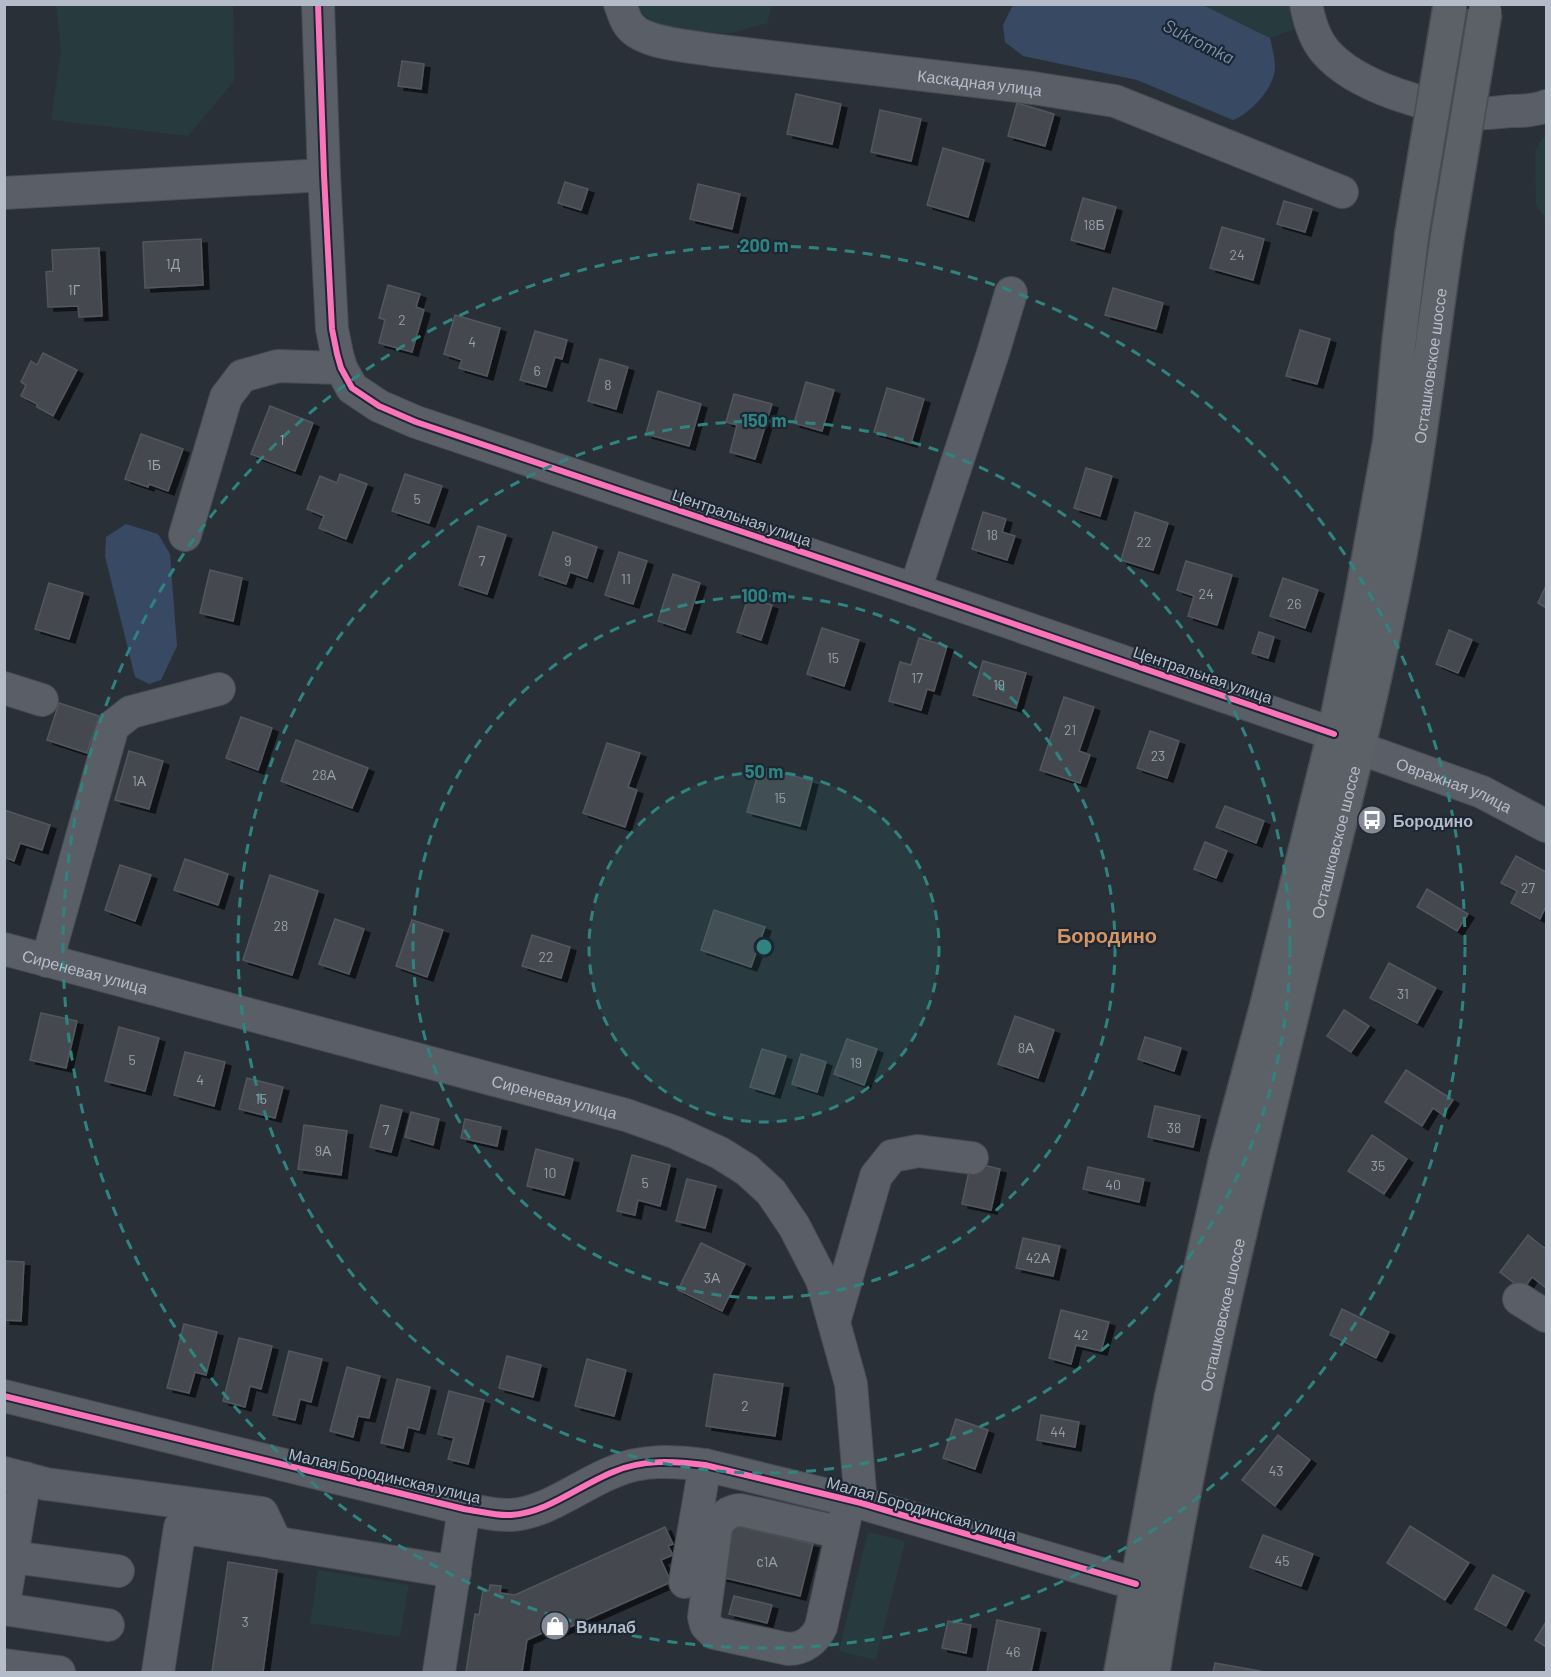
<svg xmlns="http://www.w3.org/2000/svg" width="1551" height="1677" font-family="Barlow,sans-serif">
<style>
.green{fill:#273a3e}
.water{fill:#384963}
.building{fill:#444950;stroke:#52575f;stroke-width:1.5;filter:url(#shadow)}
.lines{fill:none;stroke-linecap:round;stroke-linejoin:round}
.minor-casing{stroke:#484c53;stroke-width:34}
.major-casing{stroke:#484c55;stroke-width:36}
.minor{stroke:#5a5e66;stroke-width:32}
.major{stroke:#5c6168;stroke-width:33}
.major-bridge-casing{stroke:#484c55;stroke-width:36;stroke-linecap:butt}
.major-bridge{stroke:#5c6168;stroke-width:33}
.cycleway-casing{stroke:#1d2633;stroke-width:10}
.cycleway{stroke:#fb73b8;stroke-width:6}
.ring{fill:none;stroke:#308480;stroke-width:3;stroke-dasharray:10 8}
.labels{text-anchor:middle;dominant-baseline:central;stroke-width:4.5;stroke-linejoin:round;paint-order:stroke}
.number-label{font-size:14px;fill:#989fab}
.street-label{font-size:16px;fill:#b4bcc9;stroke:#1d2633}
.poi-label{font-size:16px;font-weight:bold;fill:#b4bcc9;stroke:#1d2633;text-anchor:start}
.water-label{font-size:18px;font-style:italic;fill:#7c92b1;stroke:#1d2633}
.quarter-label{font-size:20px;font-weight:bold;fill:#d59563;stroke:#1d2633}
.centre{fill:#308480;stroke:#1d2633;stroke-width:3}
.ring-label{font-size:18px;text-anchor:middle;font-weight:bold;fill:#308480;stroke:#1d2633;stroke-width:4.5;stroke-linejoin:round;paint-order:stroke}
</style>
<defs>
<filter id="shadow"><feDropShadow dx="6" dy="4" stdDeviation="0" flood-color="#0009"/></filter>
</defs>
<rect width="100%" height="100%" fill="#2a3038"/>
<g class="green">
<path d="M56,5H233L234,81L188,136L51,120L61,51Z"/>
<path d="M635,5H772L767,24C754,25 743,31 730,33C717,34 674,30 660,25C650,21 642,13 635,5Z"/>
<path d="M1203,5H1296L1298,28L1270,38Z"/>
<path d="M1546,133V219L1536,205L1535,151Z"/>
<path d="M868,1532L905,1541L876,1660L839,1651Z"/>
<path d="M318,1570L409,1585L400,1637L310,1623Z"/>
</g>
<g class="water">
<path d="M1013,5H1203L1270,38C1272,47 1275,58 1275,67C1275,87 1251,113 1233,120L1137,80L1023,56L1005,42L1003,25Z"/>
<path d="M126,524L158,534L170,554L177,646L161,680L149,684L135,677L105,556L106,537Z"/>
</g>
<g class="building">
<path d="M402,61L424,64L421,89L398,86Z"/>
<path d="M796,94L841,104L832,144L787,134Z"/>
<path d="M1017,103L1054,114L1045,146L1008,136Z"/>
<path d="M880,110L921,119L911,161L871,152Z"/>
<path d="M943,148L984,160L968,217L927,205Z"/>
<path d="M565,182L588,189L581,210L558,203Z"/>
<path d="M698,184L740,194L732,229L690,219Z"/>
<path d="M1083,198L1116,207L1104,249L1071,240Z"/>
<path d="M1284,201L1312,209L1305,232L1277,224Z"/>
<path d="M1222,227L1264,239L1253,280L1210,268Z"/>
<path d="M201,239L203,285L145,288L143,242Z"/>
<path d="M99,248L102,316L79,317L78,306L48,307L46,272L53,271L52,250Z"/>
<path d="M388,285L420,294L416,307L424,310L412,352L379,343L385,320L379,318Z"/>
<path d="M1113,288L1163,303L1156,329L1105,315Z"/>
<path d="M455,315L500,328L487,376L459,368L462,360L444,354Z"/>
<path d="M1300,330L1330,339L1317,384L1286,376Z"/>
<path d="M535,331L567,340L562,359L555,357L546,387L520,380Z"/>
<path d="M43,353L77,370L53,416L37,407V404L21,396L26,385L21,382L31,361L37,365Z"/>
<path d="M600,359L628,367L616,409L588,401Z"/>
<path d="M806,382L834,390L822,431L794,423Z"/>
<path d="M887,388L924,399L911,443L874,432Z"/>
<path d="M658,391L701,404L689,446L646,434Z"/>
<path d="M734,394L772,404L755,459L730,452L737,425L726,422Z"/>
<path d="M270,406L313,423L295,471L251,454Z"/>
<path d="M141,434L183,449L168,491L149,484L148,487L125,479Z"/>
<path d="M1086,468L1112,476L1100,516L1074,508Z"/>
<path d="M340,474L367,484L346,539L319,528L324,516L307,509L320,476L337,483Z"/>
<path d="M405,474L442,486L429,523L392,511Z"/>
<path d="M983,512L1006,519L1002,532L1015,536L1007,560L972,549Z"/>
<path d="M1135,512L1168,523L1153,570L1121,560Z"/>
<path d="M478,526L506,535L487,594L459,585Z"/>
<path d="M553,532L597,547L587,578L570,572L566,584L539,575Z"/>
<path d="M619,552L647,561L633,604L605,595Z"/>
<path d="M1186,561L1232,575L1217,625L1188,616L1194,596L1177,590Z"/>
<path d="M210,570L242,578L233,621L200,613Z"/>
<path d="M673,574L700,583L685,630L658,621Z"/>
<path d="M1283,578L1318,590L1305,628L1270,616Z"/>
<path d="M49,583L83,593L69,639L35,629Z"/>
<path d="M1546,586V608L1538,603Z"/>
<path d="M748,598L772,605L761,640L737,632Z"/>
<path d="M822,628L859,640L844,686L807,674Z"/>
<path d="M1449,630L1472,640L1458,673L1436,664Z"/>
<path d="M1259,632L1274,637L1268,658L1252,653Z"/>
<path d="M919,638L947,646L934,691L927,689L921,710L889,701L900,662L911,665Z"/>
<path d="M983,661L1026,673L1016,708L973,695Z"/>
<path d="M1064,697L1094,707L1079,751L1090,755L1080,783L1040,770Z"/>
<path d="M59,703L99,716L87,753L47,740Z"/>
<path d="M241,717L272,728L258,770L226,758Z"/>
<path d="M1150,731L1179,741L1167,778L1137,768Z"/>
<path d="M296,740L368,768L352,808L281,781Z"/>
<path d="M607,743L640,753L628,787L637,790L625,827L583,813Z"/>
<path d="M129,751L163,761L149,809L115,800Z"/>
<path d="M760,767L812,781L800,826L747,812Z"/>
<path d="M1225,806L1264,821L1256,843L1216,827Z"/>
<path d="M4,810L50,825L42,850L20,843L14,861L4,857Z"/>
<path d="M1205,842L1227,851L1216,878L1194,869Z"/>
<path d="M1516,856L1546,872V906L1540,919L1511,903L1517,891L1501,883Z"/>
<path d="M185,859L228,874L218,905L174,890Z"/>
<path d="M120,865L151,875L135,921L105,910Z"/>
<path d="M270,875L318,891L292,975L243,960Z"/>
<path d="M1427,889L1468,914L1457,931L1417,907Z"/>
<path d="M714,910L765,927L751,967L701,950Z"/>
<path d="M335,919L364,929L349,974L319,964Z"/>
<path d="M412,920L443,930L427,977L396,966Z"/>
<path d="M532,935L570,947L561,978L522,966Z"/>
<path d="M1389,963L1436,988L1417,1023L1370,998Z"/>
<path d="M1344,1010L1369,1026L1351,1052L1327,1036Z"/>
<path d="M41,1013L77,1021L66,1068L30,1060Z"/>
<path d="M1015,1016L1054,1030L1038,1078L998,1064Z"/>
<path d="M119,1027L159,1038L145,1091L105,1081Z"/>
<path d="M1145,1037L1181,1048L1174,1071L1138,1059Z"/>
<path d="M847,1039L877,1049L864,1085L834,1074Z"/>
<path d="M762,1049L786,1056L774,1094L750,1087Z"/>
<path d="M185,1052L225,1062L214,1106L174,1095Z"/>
<path d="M801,1054L826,1062L817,1092L792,1084Z"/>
<path d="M1406,1070L1453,1100L1443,1115L1433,1108L1422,1126L1385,1102Z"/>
<path d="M247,1078L283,1087L275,1118L239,1109Z"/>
<path d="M381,1105L402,1110L391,1152L370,1147Z"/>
<path d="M1155,1106L1200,1116L1193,1147L1148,1137Z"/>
<path d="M411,1112L439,1119L433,1145L405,1137Z"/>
<path d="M465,1119L501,1127L497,1146L461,1138Z"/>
<path d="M304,1125L347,1131L341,1175L298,1169Z"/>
<path d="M1372,1135L1407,1159L1384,1194L1348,1171Z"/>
<path d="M536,1149L573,1159L564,1195L527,1186Z"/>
<path d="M632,1155L670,1165L660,1206L638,1200L635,1215L617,1211Z"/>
<path d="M971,1162L1000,1169L991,1210L962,1204Z"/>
<path d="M1088,1167L1144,1179L1139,1202L1083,1189Z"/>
<path d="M687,1179L716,1186L705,1228L676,1221Z"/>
<path d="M1528,1235L1546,1249V1288L1532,1277L1523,1290L1500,1272Z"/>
<path d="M1023,1238L1060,1246L1053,1276L1016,1268Z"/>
<path d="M701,1243L745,1264L722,1311L678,1290Z"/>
<path d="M4,1261L24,1262L21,1321L4,1320Z"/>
<path d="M1342,1309L1389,1332L1376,1358L1330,1335Z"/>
<path d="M1061,1310L1109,1322L1101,1351L1076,1345L1071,1364L1049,1358Z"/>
<path d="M184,1324L217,1332L206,1375L195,1372L189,1393L167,1388Z"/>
<path d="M239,1338L272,1346L261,1389L250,1386L245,1407L223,1401Z"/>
<path d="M289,1351L322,1359L311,1402L300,1399L295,1420L273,1415Z"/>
<path d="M507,1356L541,1365L533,1397L499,1388Z"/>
<path d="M587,1359L626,1370L614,1416L575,1406Z"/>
<path d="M347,1367L380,1376L369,1418L358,1416L353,1437L330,1431Z"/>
<path d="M714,1374L783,1384L775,1436L706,1426Z"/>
<path d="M397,1379L430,1387L419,1430L408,1427L403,1448L381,1443Z"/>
<path d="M449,1391L484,1400L468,1464L448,1459L454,1438L438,1434Z"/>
<path d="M1041,1415L1079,1422L1075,1447L1037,1440Z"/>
<path d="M956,1419L988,1430L975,1469L943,1458Z"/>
<path d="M1278,1435L1310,1460L1275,1506L1242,1480Z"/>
<path d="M733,1525L813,1544L800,1596L721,1577Z"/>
<path d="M1410,1526L1469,1563L1445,1600L1387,1563Z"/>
<path d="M665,1527L673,1544L668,1546L673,1555L661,1560L671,1582L552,1635L549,1630L527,1640L522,1672H466L475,1614L479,1615L483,1590L489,1591L490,1585L501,1586L500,1593L515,1595Z"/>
<path d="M1263,1535L1313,1554L1301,1586L1250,1567Z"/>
<path d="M228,1562L277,1570L263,1672H212Z"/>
<path d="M1493,1575L1524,1591L1506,1626L1475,1609Z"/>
<path d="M734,1596L772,1605L767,1623L729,1614Z"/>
<path d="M997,1620L1040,1629L1031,1672H987Z"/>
<path d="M948,1621L971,1625L966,1653L942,1648Z"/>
<path d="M1546,1622V1647L1535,1640Z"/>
<path d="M1215,1663L1265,1672H1213Z"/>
</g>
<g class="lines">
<g class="minor-casing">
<g id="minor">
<path d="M318,4L324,175L332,329L337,354L341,368L352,388L379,406L416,422L915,590L1334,734"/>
<path id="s1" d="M620,4C623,11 625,21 630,26C644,44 690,46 712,50L1033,88L1115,101L1342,192"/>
<path d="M1306,4C1309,20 1314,38 1325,51C1356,88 1432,108 1479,113C1489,114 1500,112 1511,111C1523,111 1535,111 1546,106"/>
<path d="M4,193L324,175"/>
<path d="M185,535L226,397L242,376L278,366L341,368"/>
<path d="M915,590L993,353L1011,293"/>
<path d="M4,688L42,700"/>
<path id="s2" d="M1359,748L1482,792L1546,826"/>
<path id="s3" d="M4,949L626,1115L674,1132L720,1153L747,1170L771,1192L794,1226L822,1280L851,1384L861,1503"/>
<path d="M47,961L113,726L131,712L219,689"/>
<path d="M1519,1299L1546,1316"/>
<path d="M834,1322L876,1176L892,1156L918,1151L972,1158"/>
<path d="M4,1396L464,1509C479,1511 496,1516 511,1515C547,1513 580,1485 613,1472C642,1459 674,1461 705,1465L861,1503L1136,1584"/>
<path d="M4,1473L46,1484L262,1513L276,1543"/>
<path d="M842,1533L741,1510C730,1510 719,1518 716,1529L704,1617L706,1625L714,1633L788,1649C804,1649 815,1640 821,1627L849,1500"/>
<path d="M12,1557L118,1571"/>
<path d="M685,1582L705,1465"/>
<path d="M4,1603L25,1478"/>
<path d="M4,1609L108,1625"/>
<path d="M4,1665L59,1672"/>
<path d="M158,1672L180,1527L455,1572"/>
<path d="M439,1672L464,1509"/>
</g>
</g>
<g class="major-casing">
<g id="major">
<path d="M1121,1672L1171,1399L1226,1158L1267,1005L1334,734L1361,600L1390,440L1399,342L1412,233"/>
<path id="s4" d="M1153,1672C1189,1432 1248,1196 1305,961C1334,844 1365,728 1389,610C1415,488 1429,363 1447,239"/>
</g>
</g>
<use href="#minor" class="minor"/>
<use href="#major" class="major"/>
<g class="major-bridge-casing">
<g id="major-bridge">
<path d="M1412,233L1450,6"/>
<path d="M1447,239L1485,12"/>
</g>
</g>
<use href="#major-bridge" class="major-bridge"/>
<g class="cycleway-casing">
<g id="cycleway">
<path d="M318,4L324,175L332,329L337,354L341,368L352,388L379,406L416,422L915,590L1334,734"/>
<path d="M4,1396L464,1509C479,1511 496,1516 511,1515C547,1513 580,1485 613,1472C642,1459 674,1461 705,1465L861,1503L1136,1584"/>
</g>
</g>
<use href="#cycleway" class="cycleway"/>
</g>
<circle cx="764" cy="947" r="175" fill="#308480" fill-opacity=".12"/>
<g class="ring">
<circle cx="764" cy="947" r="175"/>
<circle cx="764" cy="947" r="351"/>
<circle cx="764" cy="947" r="526"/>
<circle cx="764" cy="947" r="701"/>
</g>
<defs>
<g id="bus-disc" transform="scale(1.5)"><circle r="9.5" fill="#848b96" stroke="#1d2633"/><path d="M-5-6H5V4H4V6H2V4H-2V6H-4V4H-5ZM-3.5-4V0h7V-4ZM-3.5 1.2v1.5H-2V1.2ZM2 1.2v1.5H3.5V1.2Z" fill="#fff"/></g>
<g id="shop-disc" transform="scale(1.5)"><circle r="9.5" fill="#848b96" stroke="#1d2633"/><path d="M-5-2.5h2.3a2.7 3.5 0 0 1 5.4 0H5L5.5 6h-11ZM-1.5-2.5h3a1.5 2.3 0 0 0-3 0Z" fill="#fff"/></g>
</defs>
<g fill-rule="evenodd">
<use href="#bus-disc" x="1372" y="820"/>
<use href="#shop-disc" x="555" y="1626"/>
</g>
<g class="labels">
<g class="number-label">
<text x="1094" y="224">18Б</text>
<text x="1237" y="254">24</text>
<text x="173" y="263">1Д</text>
<text x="74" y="289">1Г</text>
<text x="402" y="319">2</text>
<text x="472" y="341">4</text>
<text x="537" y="370">6</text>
<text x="608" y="384">8</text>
<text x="282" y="439">1</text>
<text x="154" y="464">1Б</text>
<text x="417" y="498">5</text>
<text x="992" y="534">18</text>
<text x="1144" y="541">22</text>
<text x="482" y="560">7</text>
<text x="568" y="560">9</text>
<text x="626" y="578">11</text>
<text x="1206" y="593">24</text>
<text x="1294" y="603">26</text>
<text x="833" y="657">15</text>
<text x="917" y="677">17</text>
<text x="999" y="684">19</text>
<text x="1070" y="729">21</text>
<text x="1158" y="755">23</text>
<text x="324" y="774">28А</text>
<text x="139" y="780">1А</text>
<text x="780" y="797">15</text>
<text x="1528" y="887">27</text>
<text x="281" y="925">28</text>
<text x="546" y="956">22</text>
<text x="1403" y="993">31</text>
<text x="1026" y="1047">8А</text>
<text x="132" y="1059">5</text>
<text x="856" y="1062">19</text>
<text x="200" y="1079">4</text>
<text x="261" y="1098">15</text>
<text x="1174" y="1127">38</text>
<text x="386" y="1129">7</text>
<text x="323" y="1150">9А</text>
<text x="1378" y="1165">35</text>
<text x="550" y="1172">10</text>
<text x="645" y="1182">5</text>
<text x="1113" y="1184">40</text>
<text x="1038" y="1257">42А</text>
<text x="712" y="1277">3А</text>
<text x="1081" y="1334">42</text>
<text x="745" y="1405">2</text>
<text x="1058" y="1431">44</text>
<text x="1276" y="1470">43</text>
<text x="1282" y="1560">45</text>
<text x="767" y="1561">с1А</text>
<text x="245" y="1621">3</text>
<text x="1013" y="1651">46</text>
</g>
<g class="street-label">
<text stroke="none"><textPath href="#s1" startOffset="381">Каскадная улица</textPath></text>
<text stroke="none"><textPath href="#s4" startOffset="1336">Осташковское шоссе</textPath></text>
<text transform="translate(742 517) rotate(19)">Центральная улица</text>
<text transform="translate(1203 674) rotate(19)">Центральная улица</text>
<text stroke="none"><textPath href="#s2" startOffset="102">Овражная улица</textPath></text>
<text stroke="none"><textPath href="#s4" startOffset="850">Осташковское шоссе</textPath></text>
<text stroke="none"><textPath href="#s3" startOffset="84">Сиреневая улица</textPath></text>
<text stroke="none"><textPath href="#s3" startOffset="570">Сиреневая улица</textPath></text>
<text stroke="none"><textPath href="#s4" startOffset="364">Осташковское шоссе</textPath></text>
<text transform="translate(385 1475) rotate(13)">Малая Бородинская улица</text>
<text transform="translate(922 1508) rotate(16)">Малая Бородинская улица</text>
</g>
<g class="poi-label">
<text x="1393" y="820">Бородино</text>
<text x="576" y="1626">Винлаб</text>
</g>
<g class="water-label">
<text transform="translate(1199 41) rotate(27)">Sukromka</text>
</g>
<g class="quarter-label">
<text x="1107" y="935">Бородино</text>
</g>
</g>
<circle cx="764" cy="947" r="9" class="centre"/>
<g class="ring-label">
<text x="764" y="252">200 m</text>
<text x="764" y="427">150 m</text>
<text x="764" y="602">100 m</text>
<text x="764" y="778">50 m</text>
</g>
<rect width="1551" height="1677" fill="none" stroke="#b4bcc9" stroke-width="12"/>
</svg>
